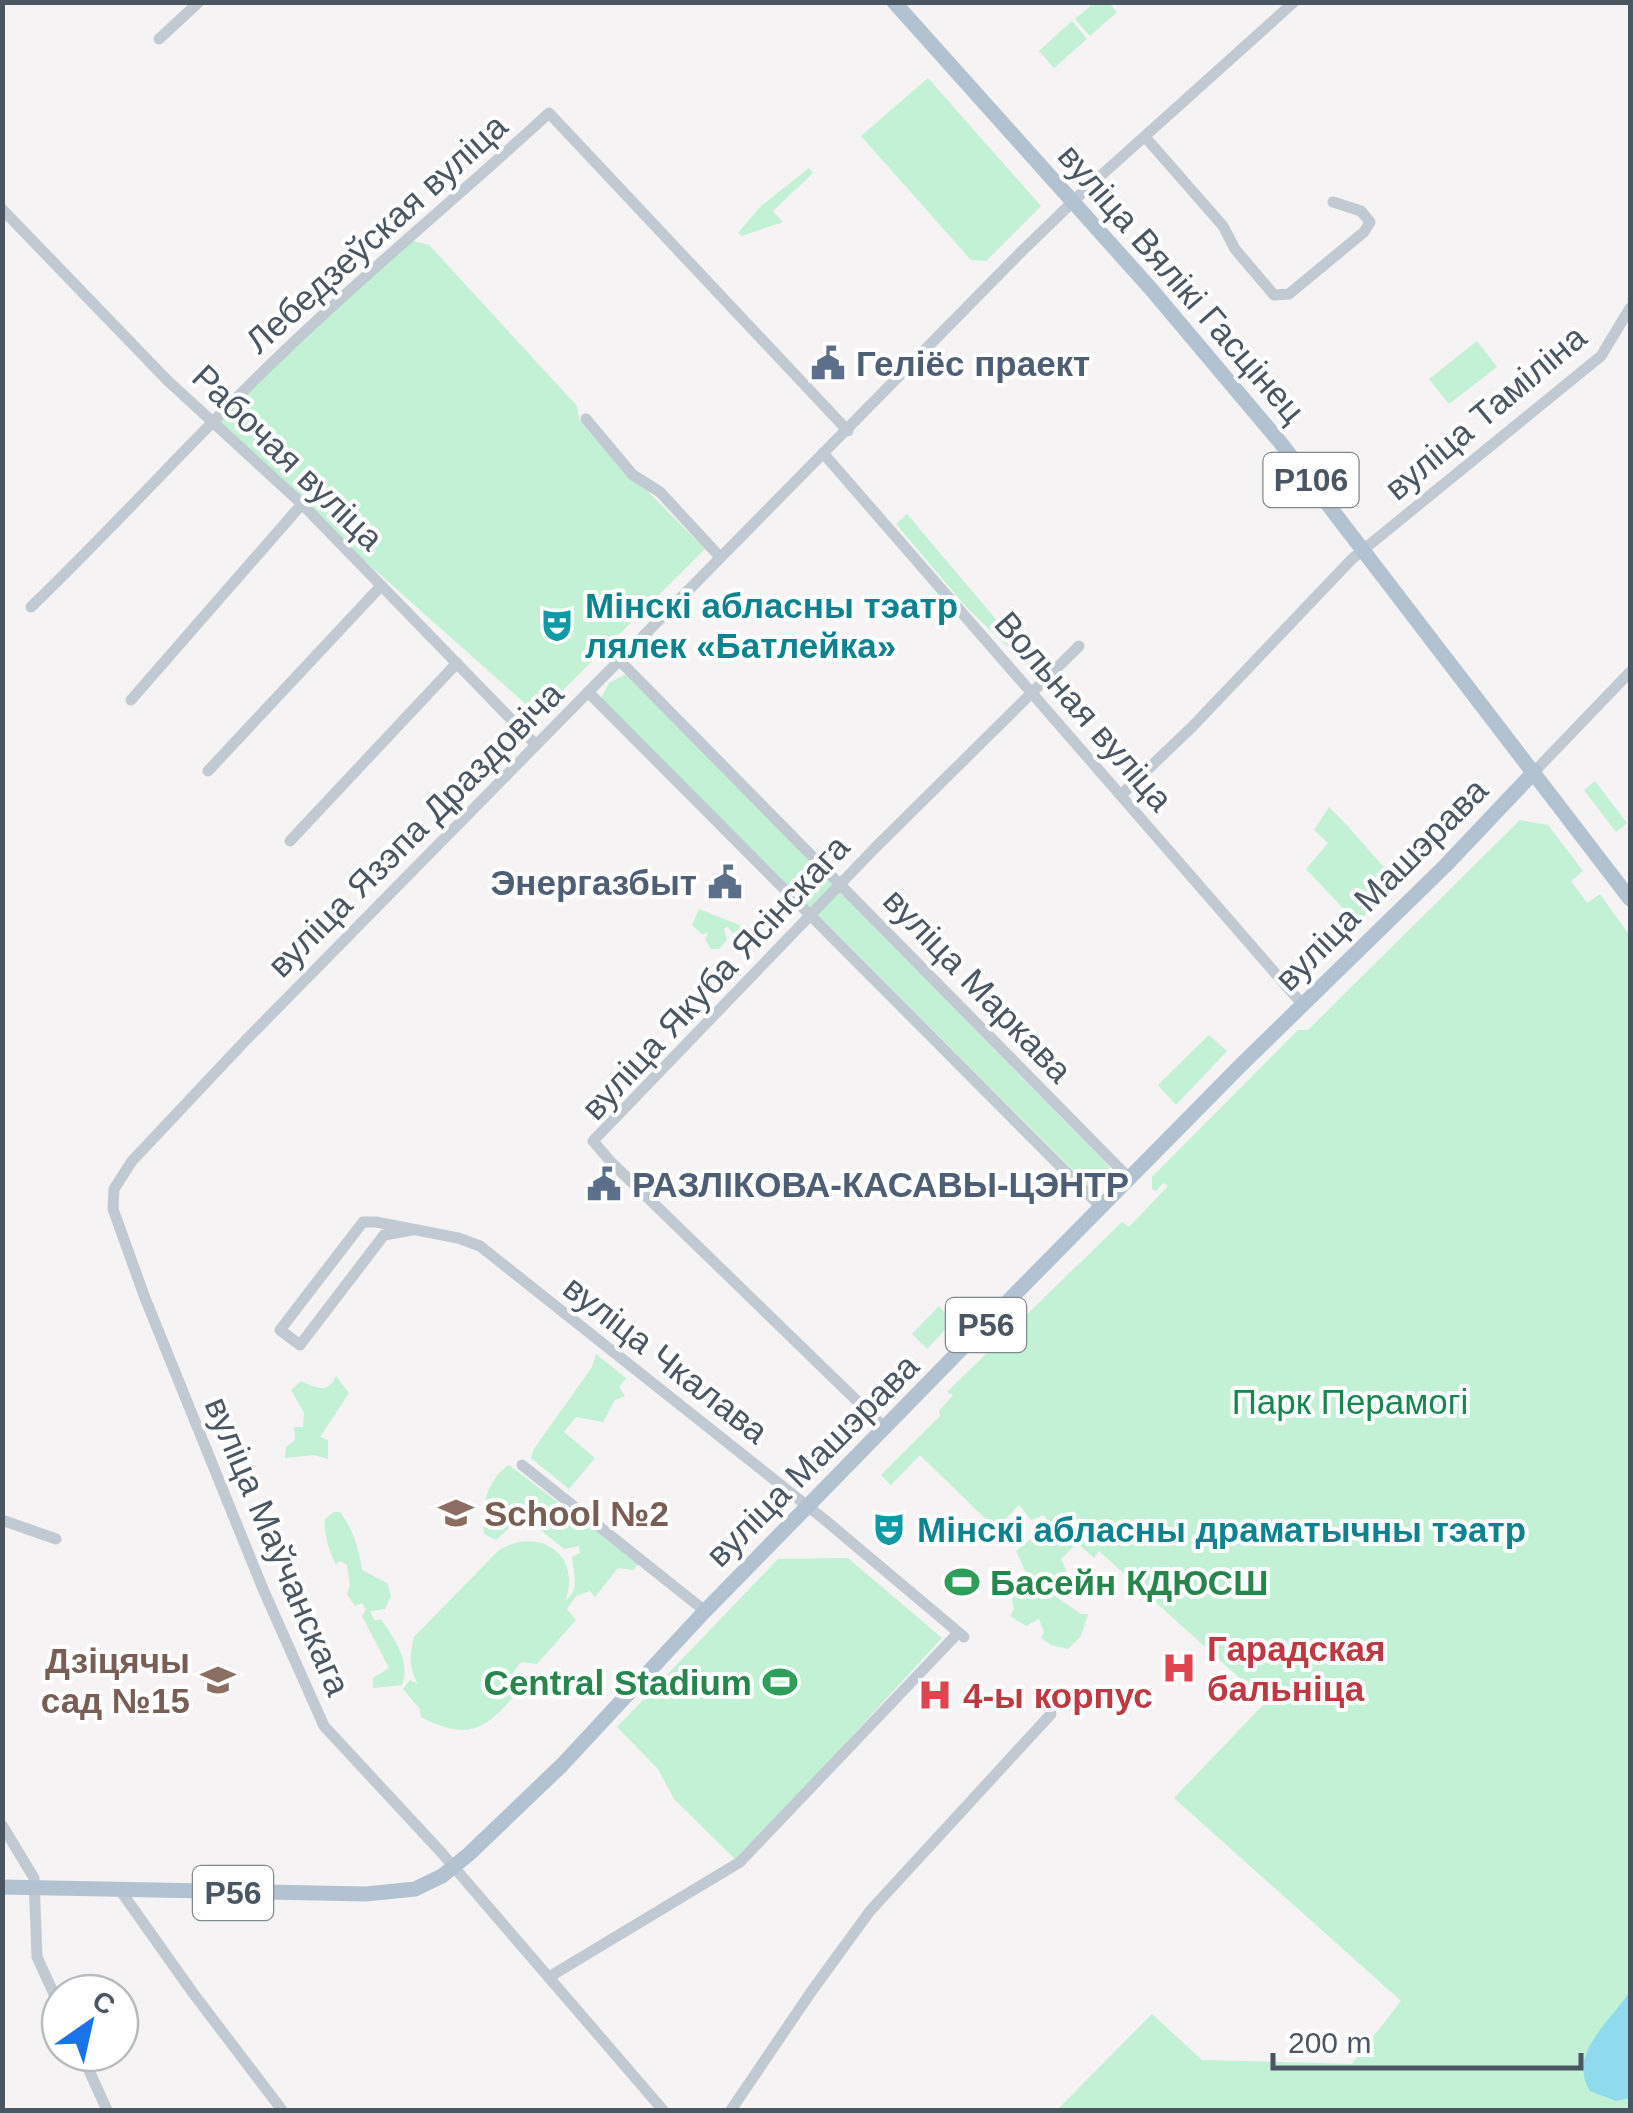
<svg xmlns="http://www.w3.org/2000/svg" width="1633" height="2113" font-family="Arial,sans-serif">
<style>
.green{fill:#c3f1d5}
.water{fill:#90daee}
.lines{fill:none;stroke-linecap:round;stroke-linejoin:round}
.minor{stroke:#c1cad2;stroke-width:11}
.major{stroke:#b3c2d1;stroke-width:15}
.labels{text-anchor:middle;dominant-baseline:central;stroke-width:8;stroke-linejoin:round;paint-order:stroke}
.shield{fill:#fff;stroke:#808990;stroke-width:2.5}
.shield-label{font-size:32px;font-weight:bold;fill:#4a5661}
.street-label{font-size:35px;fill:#4a5661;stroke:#fff}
.service-label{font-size:35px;font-weight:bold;fill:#4e5e75;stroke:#fff;text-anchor:start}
.culture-label{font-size:35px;font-weight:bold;fill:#0d838f;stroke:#fff;text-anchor:start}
.park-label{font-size:35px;fill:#17864f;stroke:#fff}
.education-label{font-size:35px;font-weight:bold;fill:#785e54;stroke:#fff;text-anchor:start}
.leisure-label{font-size:35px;font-weight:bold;fill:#27864d;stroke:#fff;text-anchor:start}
.health-label{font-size:35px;font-weight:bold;fill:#be3a42;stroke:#fff;text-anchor:start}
</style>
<rect width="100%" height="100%" fill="#f5f3f3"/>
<g class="green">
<path d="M1094,3H1109L1117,12L1090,36L1075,19Z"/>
<path d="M1072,21L1087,39L1054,68L1039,51Z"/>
<path d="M928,78L1041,206L986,261L971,260L861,136Z"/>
<path d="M809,168L813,173L773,211L783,222L742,236L738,233L761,206Z"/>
<path d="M405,239L429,245L577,406L579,419L589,432L705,549L538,715L211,424Z"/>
<path d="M1477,341L1497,367L1449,404L1429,379Z"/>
<path d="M907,514L1032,662L1028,666L967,608L896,524Z"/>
<path d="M626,674L1110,1167L1090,1187L601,698L609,683Z"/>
<path d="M1595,781L1627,823L1616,832L1584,790Z"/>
<path d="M1329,807C1355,832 1373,857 1398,882L1357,923L1306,869L1328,843L1314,830Z"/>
<path d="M1520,820L1548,825L1583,871L1571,881L1587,903L1600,894L1630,936V2110H1057L1152,2014L1202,2060L1352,2064L1401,2001L1174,1798L1266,1702L1099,1551L1094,1558L1077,1543L1061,1559L1072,1583L1059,1599L1081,1614H1088L1081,1636L1068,1649L1051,1645L1041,1638L1044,1633L1039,1619L1026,1626L1010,1616L1014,1609L1012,1599L1026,1573L1016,1551L1049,1524L1044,1515L1031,1520L1019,1505L996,1529L920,1455L891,1485L881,1475L940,1416L939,1411L953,1395L947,1392L1122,1222L1129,1227L1168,1186L1163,1183L1156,1191L1152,1189V1177L1298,1030H1308Z"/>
<path d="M699,909L742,926L733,934L728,927L724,928L727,940L719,949H711L705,939L708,933L702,934L692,925Z"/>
<path d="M1209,1035L1227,1051L1176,1105L1158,1085Z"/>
<path d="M939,1306L953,1321L927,1349L912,1334Z"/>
<path d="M596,1354L626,1378L619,1387L625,1396L615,1400L603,1422L576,1417L564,1432L595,1458L569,1489L531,1458L534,1449L592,1367Z"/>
<path d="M336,1376L349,1393L320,1437L328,1440V1459L314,1455L285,1458L286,1447L295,1440L294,1427H303L304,1413L291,1390L301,1381C315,1387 328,1395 336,1376Z"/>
<path d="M509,1465L639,1564L633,1570L618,1568L595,1597L590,1591L576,1596L567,1609L576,1620L537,1664L521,1662L513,1673L519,1690C487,1729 469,1742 421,1717L420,1709L403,1689L410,1680L418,1684C409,1667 409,1656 414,1637L498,1551C538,1525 583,1555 565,1601C581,1588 573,1575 572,1557L580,1553L579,1546L564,1549L537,1527L519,1519L496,1540L484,1534C482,1506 485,1482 509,1465Z"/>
<path d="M334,1512H340C353,1530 359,1548 362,1570L387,1583L391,1596L385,1609L370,1611L375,1621L381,1619C394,1638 411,1662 402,1685L373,1688V1678L389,1668L362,1616L366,1610L362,1603L355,1606L347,1594L350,1585L347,1565L340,1561L336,1565C330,1553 323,1532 325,1519Z"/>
<path d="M848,1558L942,1638L737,1861L674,1799L658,1769L617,1727L778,1559Z"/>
</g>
<path class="water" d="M1630,1991V2098L1616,2101L1590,2091C1567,2053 1610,2023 1630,1991Z"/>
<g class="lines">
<g class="minor">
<path d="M159,39L199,2"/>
<path d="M1146,138L1223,226L1235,249L1274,295L1289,294L1364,232L1370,222L1361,211L1333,202"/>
<path d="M2,209L167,380L302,504L536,745"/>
<path d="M586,419L633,475L660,492L720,557"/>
<path d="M823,453L1303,1005"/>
<path d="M31,607C115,526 193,439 277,358C365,273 459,196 549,113L848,431"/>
<path d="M619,660L1129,1178"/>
<path d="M588,692L1101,1207"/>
<path d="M131,700L302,504"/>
<path d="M208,771L381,586"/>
<path d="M1535,771L1630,672"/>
<path d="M1121,795L1192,727L1352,559L1601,356L1630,308"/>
<path d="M290,841L457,663"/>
<path d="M412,1230L384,1235L300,1345L280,1330L363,1222H376L458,1238L480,1246L825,1520L964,1637"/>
<path d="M886,1429L611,1162L593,1141L875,848L1079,646"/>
<path d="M522,1465L705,1611"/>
<path d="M2,1520L56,1539"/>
<path d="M2,1825L34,1878L37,1957L60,2007"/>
<path d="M120,1890L193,1993L282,2110"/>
<path d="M549,1977L740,1862L958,1633"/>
<path d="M81,2053L107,2110"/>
<path d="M663,2110L440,1851L324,1726L263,1589L145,1298L113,1209L114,1189L132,1161L245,1041L1020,253L1086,189L1294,2"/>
<path d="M731,2110L811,1992L870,1911L1051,1714"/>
</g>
<g class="major">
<path d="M894,2L1151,289L1280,442L1630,899"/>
<path d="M2,1887L366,1894L415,1889L442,1876L469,1854L562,1765L705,1611L1021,1288L1242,1064L1445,866L1535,771"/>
</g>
</g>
<defs>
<g id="civic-bare" transform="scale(2.7)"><path d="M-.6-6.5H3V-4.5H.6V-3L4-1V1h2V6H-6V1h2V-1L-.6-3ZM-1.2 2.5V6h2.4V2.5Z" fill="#5c6f8a" stroke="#fff" stroke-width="2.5" paint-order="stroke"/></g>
<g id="theatre-bare" transform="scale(2.7)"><path d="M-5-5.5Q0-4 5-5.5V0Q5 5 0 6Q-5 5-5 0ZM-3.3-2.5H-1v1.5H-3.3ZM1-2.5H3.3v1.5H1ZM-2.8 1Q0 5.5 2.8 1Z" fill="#0f9aa8" stroke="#fff" stroke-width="2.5" paint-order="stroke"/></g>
<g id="school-bare" transform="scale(2.7)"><path d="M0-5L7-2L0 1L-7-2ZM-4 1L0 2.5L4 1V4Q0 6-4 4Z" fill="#8d6e63" stroke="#fff" stroke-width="2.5" paint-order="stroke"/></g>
<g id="stadium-bare" transform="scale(2.7)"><path d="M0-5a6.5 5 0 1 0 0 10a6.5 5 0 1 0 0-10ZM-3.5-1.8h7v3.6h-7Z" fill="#2e9e5b" stroke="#fff" stroke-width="2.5" paint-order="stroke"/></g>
<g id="hospital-bare" transform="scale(2.7)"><path d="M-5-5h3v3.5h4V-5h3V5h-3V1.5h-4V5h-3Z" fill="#e0444e" stroke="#fff" stroke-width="2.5" paint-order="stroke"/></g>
</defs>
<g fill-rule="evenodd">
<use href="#civic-bare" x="828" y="363"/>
<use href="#theatre-bare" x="557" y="625"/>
<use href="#civic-bare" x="725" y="882"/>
<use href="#civic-bare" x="604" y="1184"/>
<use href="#school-bare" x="456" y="1513"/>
<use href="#theatre-bare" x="889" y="1529"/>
<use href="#stadium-bare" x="962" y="1582"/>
<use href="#hospital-bare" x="1179" y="1668"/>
<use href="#school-bare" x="218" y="1680"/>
<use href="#stadium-bare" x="780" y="1682"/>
<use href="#hospital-bare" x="935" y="1695"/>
</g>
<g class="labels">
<g class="shield">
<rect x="1263.5" y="453" width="95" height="54" rx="8"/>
<rect x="946" y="1298" width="80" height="54" rx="8"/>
<rect x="193" y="1866" width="80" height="54" rx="8"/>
</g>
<g class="shield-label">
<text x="1311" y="480">Р106</text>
<text x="986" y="1325">Р56</text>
<text x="233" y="1893">Р56</text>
</g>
<g class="street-label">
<text transform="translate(376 233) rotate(-42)">Лебедзеўская вуліца</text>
<text transform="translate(1182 283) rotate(49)">вуліца Вялікі Гасцінец</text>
<text transform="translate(1485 412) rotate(-40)">вуліца Таміліна</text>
<text transform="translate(288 457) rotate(44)">Рабочая вуліца</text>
<text transform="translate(1084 711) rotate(49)">Вольная вуліца</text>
<text transform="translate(415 829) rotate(-45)">вуліца Язэпа Драздовіча</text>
<text transform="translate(1381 884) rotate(-45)">вуліца Машэрава</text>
<text transform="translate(715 977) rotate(-47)">вуліца Якуба Ясінскага</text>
<text transform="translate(978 985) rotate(46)">вуліца Маркава</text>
<text transform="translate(666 1359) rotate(38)">вуліца Чкалава</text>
<text transform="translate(812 1460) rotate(-45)">вуліца Машэрава</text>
<text transform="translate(278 1546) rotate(67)">вуліца Маўчанскага</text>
</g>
<g class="service-label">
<text x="856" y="363">Геліёс праект</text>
<text x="697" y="882" text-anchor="end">Энергазбыт</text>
<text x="632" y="1184">РАЗЛІКОВА-КАСАВЫ-ЦЭНТР</text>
</g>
<g class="culture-label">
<text x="585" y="605">Мінскі абласны тэатр<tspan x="585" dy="40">лялек «Батлейка»</tspan></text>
<text x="917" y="1529">Мінскі абласны драматычны тэатр</text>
</g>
<g class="park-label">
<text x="1350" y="1401">Парк Перамогі</text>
</g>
<g class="education-label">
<text x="484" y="1513">School №2</text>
<text x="190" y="1660" text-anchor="end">Дзіцячы<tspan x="190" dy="40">сад №15</tspan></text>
</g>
<g class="leisure-label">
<text x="990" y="1582">Басейн КДЮСШ</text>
<text x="752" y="1682" text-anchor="end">Central Stadium</text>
</g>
<g class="health-label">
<text x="1207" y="1648">Гарадская<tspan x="1207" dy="40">бальніца</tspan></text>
<text x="963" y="1695">4-ы корпус</text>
</g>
</g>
<rect width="1633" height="2113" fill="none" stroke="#4a5661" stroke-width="10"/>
<g transform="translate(90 2023) rotate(34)"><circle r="48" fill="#ffffff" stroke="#b7bbc0" stroke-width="2.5"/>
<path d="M0-8L18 38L0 25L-18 38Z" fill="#1a73e8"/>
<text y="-15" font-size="28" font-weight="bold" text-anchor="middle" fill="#4a5661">С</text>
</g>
<path d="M1273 2053v15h308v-15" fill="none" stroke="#4a5661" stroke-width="5"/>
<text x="1288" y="2053" font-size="30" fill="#4a5661" stroke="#ffffff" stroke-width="8" paint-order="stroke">200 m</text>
</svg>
